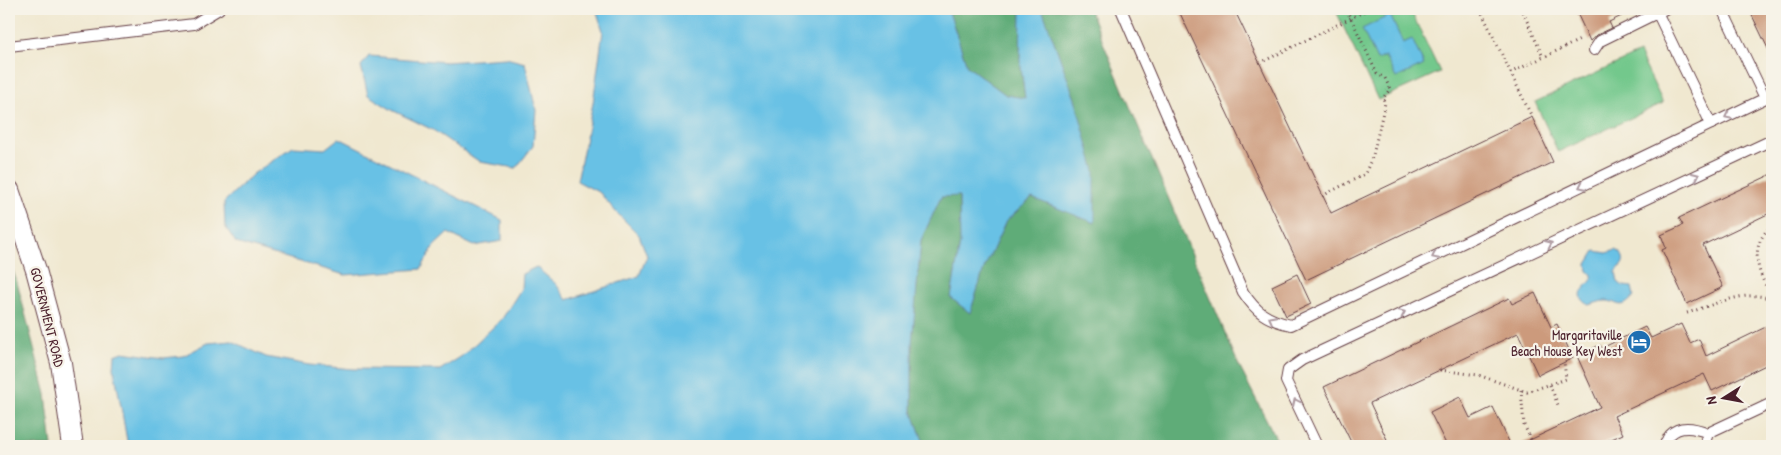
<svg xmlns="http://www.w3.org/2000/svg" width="1781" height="455" font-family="'Patrick Hand',sans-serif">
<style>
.green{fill:#73c88c;stroke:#5e745c}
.forest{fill:#5eac78;stroke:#546652}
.water{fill:#68c1e5;stroke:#597088}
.building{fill:#cc9a7b}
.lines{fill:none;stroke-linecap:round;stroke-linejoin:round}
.lane-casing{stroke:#633d44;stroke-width:12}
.street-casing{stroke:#633d44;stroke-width:22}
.path{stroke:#633d44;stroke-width:3;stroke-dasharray:1 4;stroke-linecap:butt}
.lane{stroke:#fff;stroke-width:10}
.street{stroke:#fff;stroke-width:20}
.oneway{stroke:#ae9aa0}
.labels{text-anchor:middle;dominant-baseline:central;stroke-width:4.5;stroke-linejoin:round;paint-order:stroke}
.street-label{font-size:14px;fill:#4a1f2b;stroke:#f7f3e8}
.poi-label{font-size:14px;fill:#4a1f2b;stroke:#f7f3e8;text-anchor:end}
</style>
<rect width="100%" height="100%" fill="#f7f3e8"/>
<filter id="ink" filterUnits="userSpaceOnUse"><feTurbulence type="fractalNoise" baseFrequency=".02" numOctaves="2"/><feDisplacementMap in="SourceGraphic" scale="10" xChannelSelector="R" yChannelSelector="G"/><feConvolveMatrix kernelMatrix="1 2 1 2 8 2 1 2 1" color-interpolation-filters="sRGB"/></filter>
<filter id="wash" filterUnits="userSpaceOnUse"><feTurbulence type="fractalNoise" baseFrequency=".0096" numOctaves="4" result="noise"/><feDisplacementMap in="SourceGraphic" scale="20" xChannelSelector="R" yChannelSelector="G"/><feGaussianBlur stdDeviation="1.12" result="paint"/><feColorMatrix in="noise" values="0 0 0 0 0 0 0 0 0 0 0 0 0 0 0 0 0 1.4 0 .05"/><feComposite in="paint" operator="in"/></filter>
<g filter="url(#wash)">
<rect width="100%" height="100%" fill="#f0e8d0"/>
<g class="green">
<path d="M1335,9H1410L1440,72L1378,100Z"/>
<path d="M1639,53L1663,103L1558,152L1535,102Z"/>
</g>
<g class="forest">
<path d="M948,9H1029L1021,12L1020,60L1025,98L1006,95L967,66Z"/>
<path d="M1042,9H1089L1239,366L1280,446H925L912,411V343L921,240L941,197L959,195L960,243L951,298L970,313L984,269L1006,221L1032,198L1094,222L1075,99Z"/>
<path d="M9,260L17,282L46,394L52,446H9Z"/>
</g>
<g class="water">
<path d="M355,9H440L398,15Z"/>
<path d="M596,9H948L967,66L1006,95L1025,98L1020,60L1021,12L1029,9H1042L1075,99L1095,171V223L1032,198L1006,221L984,269L970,313L951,298L960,243L959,196L941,197L921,240L912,343V411L925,446H128L114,368L115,355L123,352L163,358L183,356L208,343L232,341L266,357L309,365L353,369L440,370L462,356L502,319L521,289L522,274L536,267L556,284L567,300L639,276L647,256L639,235L616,212L600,193L577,181L593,103L603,31Z"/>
<path d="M1390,15L1403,43L1412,39L1424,65L1396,78L1385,56L1377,60L1362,29Z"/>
<path d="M369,56L446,62L506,58L525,63L536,110L533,146L516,168L480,162L433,130L392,110L368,95L361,66Z"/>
<path d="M339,138L502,220V241L474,246L448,233L434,246L421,269L345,275L236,243L225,226L224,202L253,174L293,147L325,149Z"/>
<path d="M1616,250L1620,252C1627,262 1622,264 1616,272L1618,282L1623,286L1632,287L1634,296C1620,313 1617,300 1605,301C1599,301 1594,304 1589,305C1565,290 1605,282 1588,271L1587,264L1595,251L1607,253Z"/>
</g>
<g id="blocks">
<g class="building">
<path d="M1178,9H1234L1331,213L1532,117L1553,162L1306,280Z"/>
<path d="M1575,9H1636L1609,22L1612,28L1597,35L1590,41Z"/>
<path d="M1749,9H1772V57Z"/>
<path d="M1772,174V212L1703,245L1723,287L1687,304L1662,250L1666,248L1661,235L1683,225L1679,218Z"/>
<path d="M1297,274L1311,304L1286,316L1272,286Z"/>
<path d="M1535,293L1551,327L1557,324L1573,358L1538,375L1518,333L1370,403L1390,446H1353L1324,387L1509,298L1512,304Z"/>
<path d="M1681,324L1690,343L1699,339L1706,356L1772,324V362L1712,391L1704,374L1614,416L1623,434L1596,446H1517L1600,407L1577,356L1600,345L1602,348L1645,327L1651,338Z"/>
<path d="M1460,397L1470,418L1493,407L1511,446H1447L1430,412Z"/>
</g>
</g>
</g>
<g filter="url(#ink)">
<use href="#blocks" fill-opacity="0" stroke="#633d44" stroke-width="1"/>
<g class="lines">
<g class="lane-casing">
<g id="lane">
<path d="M1121,9L1243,292C1256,312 1267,320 1291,325L1772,95"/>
<path d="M1722,9L1765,98"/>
<path d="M1657,12L1711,124"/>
<path d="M9,46L194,24L219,9"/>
<path d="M1594,50L1600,41L1665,9"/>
<path d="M1317,446L1286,381L1288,370L1302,360L1772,140"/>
<path d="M1664,446C1666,443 1667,438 1670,435C1680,424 1696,428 1708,433L1772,403"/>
<path d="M1704,446L1708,433"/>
</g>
</g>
<g class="street-casing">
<path id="street" d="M9,190L36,270L61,363L73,446"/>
</g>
<g class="path">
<path d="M1480,9L1532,117"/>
<path d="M1523,12L1543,57"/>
<path d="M1260,63L1369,9"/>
<path d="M1510,73L1582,39"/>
<path d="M1322,196L1365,174L1373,155L1385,103L1383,98L1390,89L1385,78L1377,74L1351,18L1345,9"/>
<path d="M1772,225C1748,247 1757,272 1772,297"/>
<path d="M1687,313C1714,305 1744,289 1772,299"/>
<path d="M1440,370L1478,375L1527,392L1566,379L1564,362"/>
<path d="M1550,385L1558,405"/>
<path d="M1521,390L1524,425L1534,446"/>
</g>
<use href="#lane" class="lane"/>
<use href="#street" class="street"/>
</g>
<defs><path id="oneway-chevron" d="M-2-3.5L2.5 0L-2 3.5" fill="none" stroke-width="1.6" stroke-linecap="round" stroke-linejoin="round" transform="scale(1.25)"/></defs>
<g class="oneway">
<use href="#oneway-chevron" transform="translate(1728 116) rotate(154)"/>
<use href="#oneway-chevron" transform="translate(1696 176) rotate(-25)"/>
<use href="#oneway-chevron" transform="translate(1582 186) rotate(154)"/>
<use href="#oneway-chevron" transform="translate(1549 244) rotate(-25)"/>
<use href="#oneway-chevron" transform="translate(1435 256) rotate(154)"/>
<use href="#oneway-chevron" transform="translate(1402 313) rotate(-25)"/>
<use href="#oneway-chevron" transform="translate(1272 319) rotate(-152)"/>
<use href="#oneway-chevron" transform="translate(1296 402) rotate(-116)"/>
</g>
</g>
<defs>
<g id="hotel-disc" transform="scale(1.25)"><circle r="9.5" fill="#1f6fb2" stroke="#f7f3e8"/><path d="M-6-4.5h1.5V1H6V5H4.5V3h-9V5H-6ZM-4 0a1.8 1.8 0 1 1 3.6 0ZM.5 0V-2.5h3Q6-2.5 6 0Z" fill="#fff"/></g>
</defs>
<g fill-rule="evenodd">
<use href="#hotel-disc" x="1639" y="342"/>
</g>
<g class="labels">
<g class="street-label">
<text transform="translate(48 317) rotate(76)">GOVERNMENT ROAD</text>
</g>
<g class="poi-label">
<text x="1622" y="334">Margaritaville<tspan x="1622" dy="16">Beach House Key West</tspan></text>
</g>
</g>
<rect width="1781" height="455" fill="none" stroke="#f7f3e8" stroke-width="30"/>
<g transform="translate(1724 398) rotate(259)" stroke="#f7f3e8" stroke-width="4" paint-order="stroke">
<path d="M0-4L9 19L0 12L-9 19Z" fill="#4a1f2b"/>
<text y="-8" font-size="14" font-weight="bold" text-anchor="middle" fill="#4a1f2b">N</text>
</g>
</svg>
